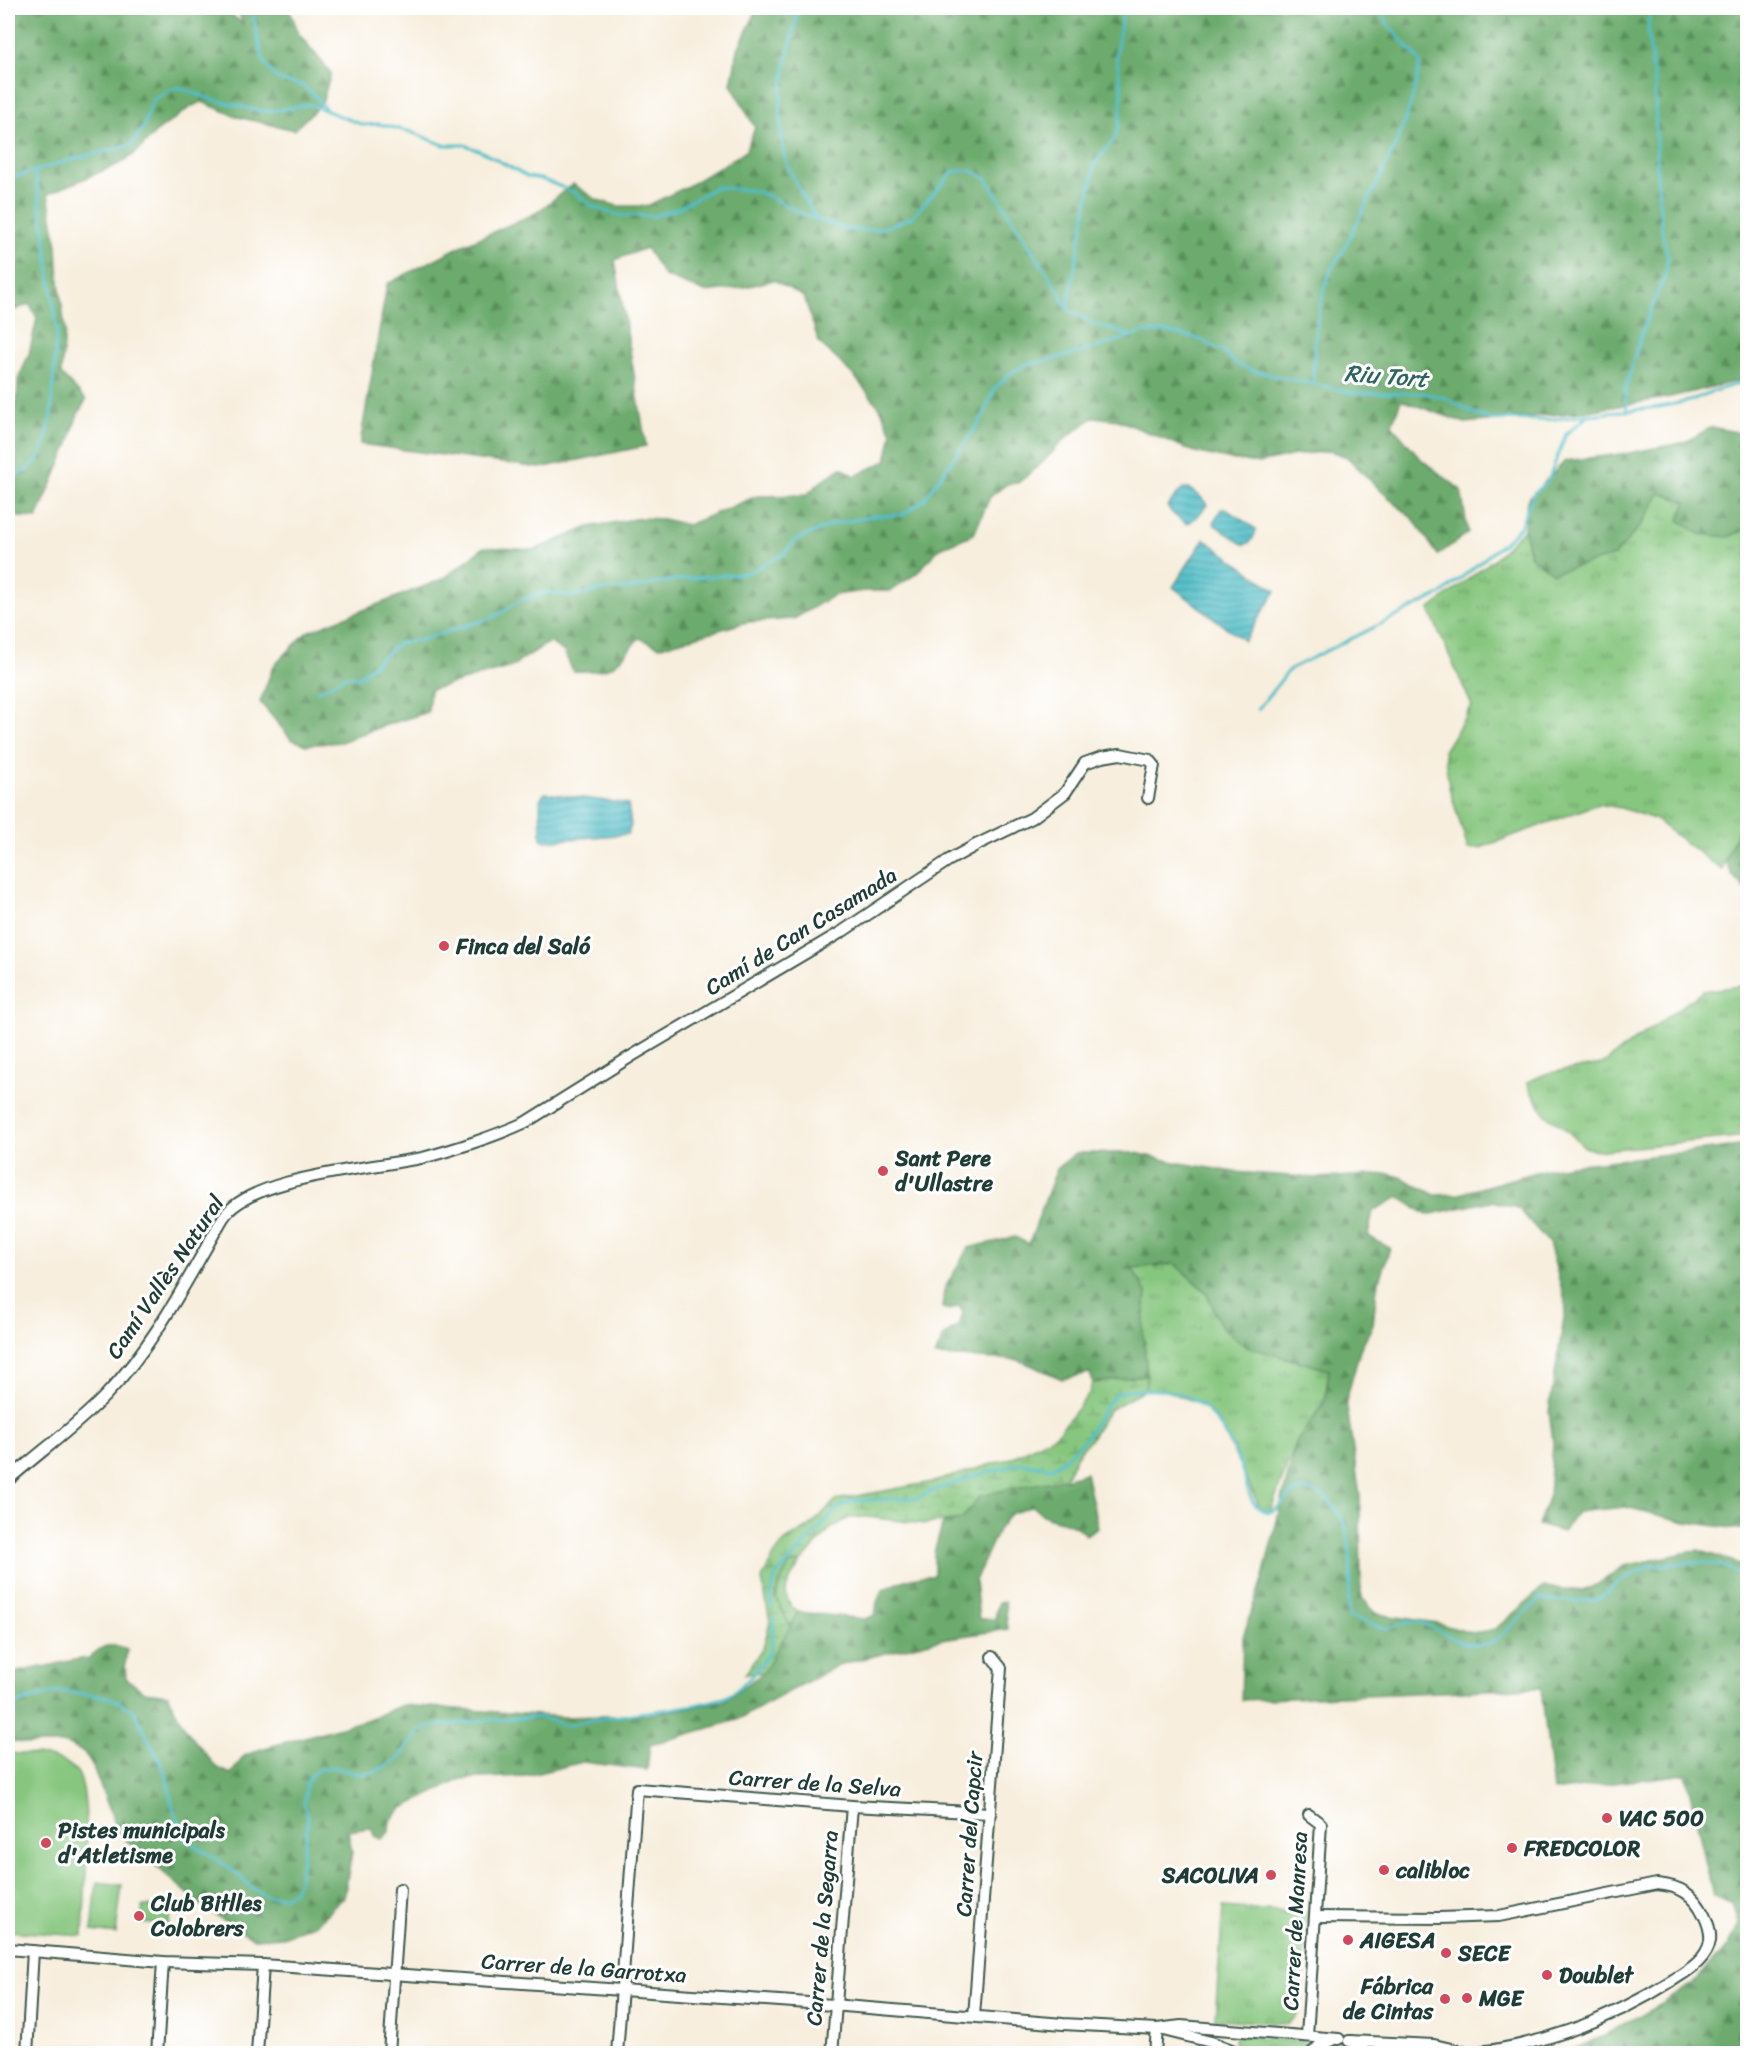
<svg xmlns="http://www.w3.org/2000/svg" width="1755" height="2061" font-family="Sriracha,sans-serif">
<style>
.grass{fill:url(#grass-tufts);stroke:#528259;stroke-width:1.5}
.forest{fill:url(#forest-firs);stroke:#467450;stroke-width:1.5}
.wetland{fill:url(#wetland-marsh);stroke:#528259;stroke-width:1.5}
.pitch{fill:#86c67e;stroke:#528259;stroke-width:1.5}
.water{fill:url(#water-rules);stroke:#387e7e;stroke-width:1.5}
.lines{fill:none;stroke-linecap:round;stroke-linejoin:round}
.stream{stroke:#51bec8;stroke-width:3}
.street-casing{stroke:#3f584d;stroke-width:14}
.street{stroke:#fff;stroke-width:10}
.poi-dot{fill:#d1495b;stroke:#fff;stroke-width:2}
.labels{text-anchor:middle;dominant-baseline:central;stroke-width:6;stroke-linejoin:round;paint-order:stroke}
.street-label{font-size:22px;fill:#1f3d34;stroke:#fff}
.poi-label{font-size:22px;font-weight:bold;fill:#1f3d34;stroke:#fff;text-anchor:start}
.water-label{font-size:24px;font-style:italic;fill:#2e6460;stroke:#fff}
</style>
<defs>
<pattern id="grass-tufts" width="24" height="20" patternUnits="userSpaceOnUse" patternTransform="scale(1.5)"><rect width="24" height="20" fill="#86c67e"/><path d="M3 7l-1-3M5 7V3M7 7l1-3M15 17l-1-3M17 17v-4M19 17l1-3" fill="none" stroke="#6da268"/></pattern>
<pattern id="forest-firs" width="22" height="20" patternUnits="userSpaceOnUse" patternTransform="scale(1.5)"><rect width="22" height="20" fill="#6cab6d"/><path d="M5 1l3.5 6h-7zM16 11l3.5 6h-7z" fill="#588c5a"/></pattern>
<pattern id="wetland-marsh" width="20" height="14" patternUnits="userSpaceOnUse" patternTransform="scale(1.5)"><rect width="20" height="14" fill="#86c67e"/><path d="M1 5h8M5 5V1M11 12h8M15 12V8" fill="none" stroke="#6da268"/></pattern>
<pattern id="water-rules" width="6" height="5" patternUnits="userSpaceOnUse" patternTransform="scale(1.5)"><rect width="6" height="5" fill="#51bec8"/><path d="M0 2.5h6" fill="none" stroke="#439ca3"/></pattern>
</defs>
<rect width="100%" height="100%" fill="#fff"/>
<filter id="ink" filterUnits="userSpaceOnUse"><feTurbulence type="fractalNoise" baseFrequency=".0167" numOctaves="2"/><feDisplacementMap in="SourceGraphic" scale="12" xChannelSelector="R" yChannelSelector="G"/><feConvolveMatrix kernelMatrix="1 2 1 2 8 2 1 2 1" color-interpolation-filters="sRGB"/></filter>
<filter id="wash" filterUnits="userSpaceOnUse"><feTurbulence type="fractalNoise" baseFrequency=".008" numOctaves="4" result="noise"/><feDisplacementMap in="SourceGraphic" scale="24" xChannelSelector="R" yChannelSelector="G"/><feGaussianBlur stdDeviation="1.35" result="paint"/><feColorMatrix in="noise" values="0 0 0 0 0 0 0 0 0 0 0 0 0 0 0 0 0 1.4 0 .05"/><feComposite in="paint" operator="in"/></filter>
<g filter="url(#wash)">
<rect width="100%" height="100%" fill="#f7eedd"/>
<g class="grass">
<path d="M1660,493L1688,502L1728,537L1747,529V809L1722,870L1654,819L1621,808L1598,804L1480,848L1468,849L1449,787L1444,751L1472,706L1429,610L1494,559L1524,529L1530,556L1641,525Z"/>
<path d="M1747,985V1136L1595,1151L1585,1147L1564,1128L1546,1115L1532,1093L1527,1082L1548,1073L1602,1064L1703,991Z"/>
<path d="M1175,1264L1206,1292L1222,1328L1247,1346L1329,1370L1325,1401L1296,1443L1270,1512L1261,1510L1223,1430L1201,1404L1164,1390H1145L1147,1375L1143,1333L1146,1292L1132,1268Z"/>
<path d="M801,1562C789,1581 776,1596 798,1612L790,1626L776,1599L779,1584L789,1565Z"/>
<path d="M1223,1907L1307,1913L1300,2011L1288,2024L1215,2019Z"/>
<path d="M1238,2036L1304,2042L1308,2044L1301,2053H1259L1234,2044V2038Z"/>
<path d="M1334,2042L1345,2043L1363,2054H1315Z"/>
</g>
<g class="forest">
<path d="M8,8H224L243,24L237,8H289L299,34L331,73L322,103L294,130L238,117L202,102L192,106L155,133L136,153L119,164L48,194L57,245L59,281L65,330L61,374L86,400L77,416L69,444L37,518L8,516V414L17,402L18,380L29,354L37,318L29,304L8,313Z"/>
<path d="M758,8H1747V379L1670,397L1584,412L1465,423L1401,400L1392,425L1422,460L1461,490L1468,533L1438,555L1414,520L1380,490L1347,457L1330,451L1295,455L1259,463L1227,459L1195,452L1118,420L1094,417L1067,437L1042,463L1018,483L1007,484L990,497L974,534L940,548L916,574L890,591H864L834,595L794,619L747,622L660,647L639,638C614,667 613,673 573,671L564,652L549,642L511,667L430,690L428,712L380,727L341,742L306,745L291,739L260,702L273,667L307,632L443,579L484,547L534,550L589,527L640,518L663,519L688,525L757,496L806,495L825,478L842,468L855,476L886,461L892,433L880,408L855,377L819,342L804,297L774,280L741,288L705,292L664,276L646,248L615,260L646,446L540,468L360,444L387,284L459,247L536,213L573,184L597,200L618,206H647L688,186L745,152L755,128L731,84L738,49Z"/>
<path d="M1711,427L1741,433L1747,438V529L1728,537L1700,534L1679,520L1687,502L1660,493L1641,525L1614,556L1553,573L1530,556L1524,529L1527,500L1565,461L1629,453L1686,442Z"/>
<path d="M1747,809L1748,886L1744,888L1733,876L1725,860Z"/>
<path d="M1747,1145V1530L1685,1522L1626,1507L1577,1512L1563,1532L1538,1525L1549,1495L1553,1443L1549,1411L1566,1305L1549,1243L1518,1208L1492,1201L1427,1215L1399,1197L1373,1211L1368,1236L1390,1248L1377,1287L1373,1325L1361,1347L1346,1401L1360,1496L1361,1597L1377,1614L1437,1623L1471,1633L1494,1630L1544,1587L1583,1591L1598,1584L1624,1566L1698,1550L1747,1566V2053H1564L1593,2041L1664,2003L1697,1980L1709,1965L1729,1946L1739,1924L1733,1904L1713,1896L1686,1774L1553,1791L1541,1688L1241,1700L1243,1637L1264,1573L1296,1443L1325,1401L1329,1370L1247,1347L1222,1328L1206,1292L1175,1264L1132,1268L1146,1292L1143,1333L1147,1375L1093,1383L1090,1373L1062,1379L1019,1360L935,1356L944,1335L959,1326L963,1313L959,1306L950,1310L942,1308L944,1290L968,1248L1015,1237L1029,1244L1057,1168L1076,1153H1136L1175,1162L1234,1172L1317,1178L1389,1174L1401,1177L1435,1195L1459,1194L1547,1169L1572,1165Z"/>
<path d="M1086,1473L1098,1528L1085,1535C1075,1521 1059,1522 1045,1516C1041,1514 1036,1509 1033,1506L1010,1514L998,1530L975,1581L979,1619H995L998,1603L1005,1602L1008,1629L942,1639L838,1665L737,1720L650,1745L647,1770L583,1762L526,1776L461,1779L401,1809L390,1821L389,1832L382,1839L376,1838L371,1828L348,1831L352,1853L344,1897L316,1924L283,1937L255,1939L208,1911L119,1834L93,1767L84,1752L66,1744H28L8,1740V1675C23,1670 39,1668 56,1664C68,1661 76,1659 89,1658C102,1645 110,1642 127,1649L125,1664L126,1678L144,1692L169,1695V1699L187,1731L217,1768L231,1774L244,1756L261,1749L366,1720L402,1705L564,1717L647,1715L724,1701L764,1672L798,1612L865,1619L875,1615L877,1602L883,1590C899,1582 916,1574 934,1576V1552L943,1523L961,1520L980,1496L1013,1488L1065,1479Z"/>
</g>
<path class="wetland" d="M1147,1375L1145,1390L1109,1410L1090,1440L1077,1455L1065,1479L1013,1488L980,1496L961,1520L925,1524L866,1517L849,1518L830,1529L801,1562L789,1565L779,1584L776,1598L790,1626L764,1672L745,1674L763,1648L770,1622L762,1579L774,1555L784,1542L810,1526L836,1500L937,1481L1011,1458L1056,1435L1088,1395L1093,1383Z"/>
<g class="pitch">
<path d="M8,1753C29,1755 61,1753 77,1772C93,1792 84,1906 83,1936L8,1931Z"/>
<path d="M97,1882L122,1885L116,1934L92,1931Z"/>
<path d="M143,1906L170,1908L169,1925L141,1923Z"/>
</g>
<g class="water">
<path d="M1183,488C1194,489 1201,496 1207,505L1197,517L1187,524L1173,514L1167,506Z"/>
<path d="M1221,509H1226L1256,529C1255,537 1251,543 1244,545L1215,525L1214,521Z"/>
<path d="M1204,539L1276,591L1244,641L1173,587Z"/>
<path d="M545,793L628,804L631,825L628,834L546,841L541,839L540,799Z"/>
</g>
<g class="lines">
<g class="stream">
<path d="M251,8C258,29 257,63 277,78C284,84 292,82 300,85C311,89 320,102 327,111"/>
<path d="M799,8C787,54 771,116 787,163C794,183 807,202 817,220"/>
<path d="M8,179L73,159L131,145L144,127L149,109L154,99L164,93L177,87L211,99L260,111L279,110L309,104L363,125L379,124L411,132L444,145H465L481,151L528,177L541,179L574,192L593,207L618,215L653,216L676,209L716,187L755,191L771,197L802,214L844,229L865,230L884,228L912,217L954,171L970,170L986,178L1061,295L1067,309L1096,325L1130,335"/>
<path d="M1067,309L1095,163L1113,141L1119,126L1122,92L1116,55L1122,16L1120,8"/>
<path d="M1313,383C1314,347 1316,309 1329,275C1332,265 1341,257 1345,247C1375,183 1411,132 1420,61L1388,25L1381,8"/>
<path d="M1627,411L1625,390L1642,332L1665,275L1668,257L1662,232L1657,175L1655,87L1648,33L1650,8"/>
<path d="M8,479L26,470L38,460L46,442L51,415L57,330L44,229L35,172"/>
<path d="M318,692L346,676L359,677L399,643L421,640L494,617L523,599L546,592L572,596L608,589H628L674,580L748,573L784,554L794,541L834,524L874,516L902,515L923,501L983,417L994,390L1009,374L1025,365L1079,353L1145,332H1169L1199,339L1222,351L1237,364L1250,370L1353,393H1423L1446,398L1471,412L1489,419L1547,420L1660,407L1689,401L1714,391L1748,381"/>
<path d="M1258,709L1290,669L1443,593L1507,540L1520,527L1534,493L1548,481L1566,434L1588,416"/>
<path d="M772,1607L771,1596L775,1577L839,1507L851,1501L919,1498L929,1492L975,1476L1021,1463L1052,1468C1069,1457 1086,1440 1096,1422C1102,1414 1106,1403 1114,1396C1126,1388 1141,1390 1154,1390C1203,1389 1229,1430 1243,1473C1247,1484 1249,1502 1260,1509C1277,1520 1284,1495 1298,1491C1306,1489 1317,1492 1324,1497C1358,1521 1351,1576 1348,1612L1350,1617L1387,1629L1408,1622L1423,1623L1463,1643L1480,1645L1494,1642L1540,1599L1569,1601L1596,1600L1619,1582L1649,1566L1683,1563L1703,1562L1723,1566L1748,1578"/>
<path d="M8,1706L58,1691L109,1697L134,1711L166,1774L173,1808L186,1840L227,1866L255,1890L267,1896H285L294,1891L299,1879L308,1820L304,1804L307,1782L312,1774L321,1769L334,1767L357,1774L373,1773L399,1758L421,1729L434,1726L487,1720L542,1717L566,1726L592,1720L696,1705L724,1698L733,1693L750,1678L767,1656L771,1647L774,1617"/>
<path d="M1737,2054L1748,2047"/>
</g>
</g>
</g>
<g filter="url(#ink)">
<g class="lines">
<g class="street-casing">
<g id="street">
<path d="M8,1480C40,1452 75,1427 105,1396C155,1344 187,1280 223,1218C250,1175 379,1168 426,1157C456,1149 498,1135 526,1122L630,1057L843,931L949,860L978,844L1032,818L1065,793L1085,763L1102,757L1120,754L1150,760L1154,765L1148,798"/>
<path d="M1315,1917L1439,1918L1499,1916L1657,1884C1680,1886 1694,1894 1704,1915C1708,1923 1711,1932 1710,1941C1707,1960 1687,1971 1673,1980C1609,2021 1534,2049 1458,2054"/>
<path d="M8,1949L163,1962L263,1965L808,2003L1063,2024L1157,2029L1181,2026L1339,2039"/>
<path d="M974,2016L1001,1668L992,1657"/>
<path d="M1163,2030L1211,2042L1242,2054"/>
<path d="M1307,2036L1321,1824L1309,1815"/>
<path d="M1349,2041L1434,2045L1464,2052"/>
<path d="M1351,2041L1358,2045L1367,2054"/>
<path d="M27,2054L33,1951"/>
<path d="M157,2054L163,1962"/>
<path d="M257,2054L263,1965"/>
<path d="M389,2054L400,1889"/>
<path d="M617,2054L637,1789L852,1806L990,1813"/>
<path d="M832,2054L852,1806"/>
<path d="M1155,2054L1157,2029"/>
<path d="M1311,2054L1320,2045L1333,2040"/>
</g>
</g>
<use href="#street" class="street"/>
</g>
</g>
<g class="poi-dot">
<circle cx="444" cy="946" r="6"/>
<circle cx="883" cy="1171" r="6"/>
<circle cx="1607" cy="1818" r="6"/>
<circle cx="46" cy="1843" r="6"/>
<circle cx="1512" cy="1848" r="6"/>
<circle cx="1384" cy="1870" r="6"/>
<circle cx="1271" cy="1875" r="6"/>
<circle cx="139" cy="1916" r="6"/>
<circle cx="1348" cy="1940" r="6"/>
<circle cx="1446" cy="1953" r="6"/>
<circle cx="1547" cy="1975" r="6"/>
<circle cx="1467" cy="1998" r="6"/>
<circle cx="1445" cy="1999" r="6"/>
</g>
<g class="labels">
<g class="street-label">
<text transform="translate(801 931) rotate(-32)">Camí de Can Casamada</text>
<text transform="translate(165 1277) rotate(-56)">Camí Vallès Natural</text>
<text transform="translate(815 1783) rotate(4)">Carrer de la Selva</text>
<text transform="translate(969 1834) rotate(-86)">Carrer del Capcir</text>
<text transform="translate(1295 1921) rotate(-87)">Carrer de Manresa</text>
<text transform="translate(822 1928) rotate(-85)">Carrer de la Segarra</text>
<text transform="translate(584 1968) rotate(4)">Carrer de la Garrotxa</text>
</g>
<g class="poi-label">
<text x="456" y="946">Finca del Saló</text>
<text x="895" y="1158">Sant Pere<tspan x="895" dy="25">d'Ullastre</tspan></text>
<text x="1619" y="1818">VAC 500</text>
<text x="58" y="1830">Pistes municipals<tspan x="58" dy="25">d'Atletisme</tspan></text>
<text x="1524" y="1848">FREDCOLOR</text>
<text x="1396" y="1870">calibloc</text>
<text x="1259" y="1875" text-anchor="end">SACOLIVA</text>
<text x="151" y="1903">Club Bitlles<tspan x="151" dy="25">Colobrers</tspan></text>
<text x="1360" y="1940">AIGESA</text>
<text x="1458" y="1953">SECE</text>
<text x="1559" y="1975">Doublet</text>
<text x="1433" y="1986" text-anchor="end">Fábrica<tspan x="1433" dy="25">de Cintas</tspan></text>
<text x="1479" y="1998">MGE</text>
</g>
<g class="water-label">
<text transform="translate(1386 376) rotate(4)">Riu Tort</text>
</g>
</g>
<rect width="1755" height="2061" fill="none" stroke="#fff" stroke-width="30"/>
</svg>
